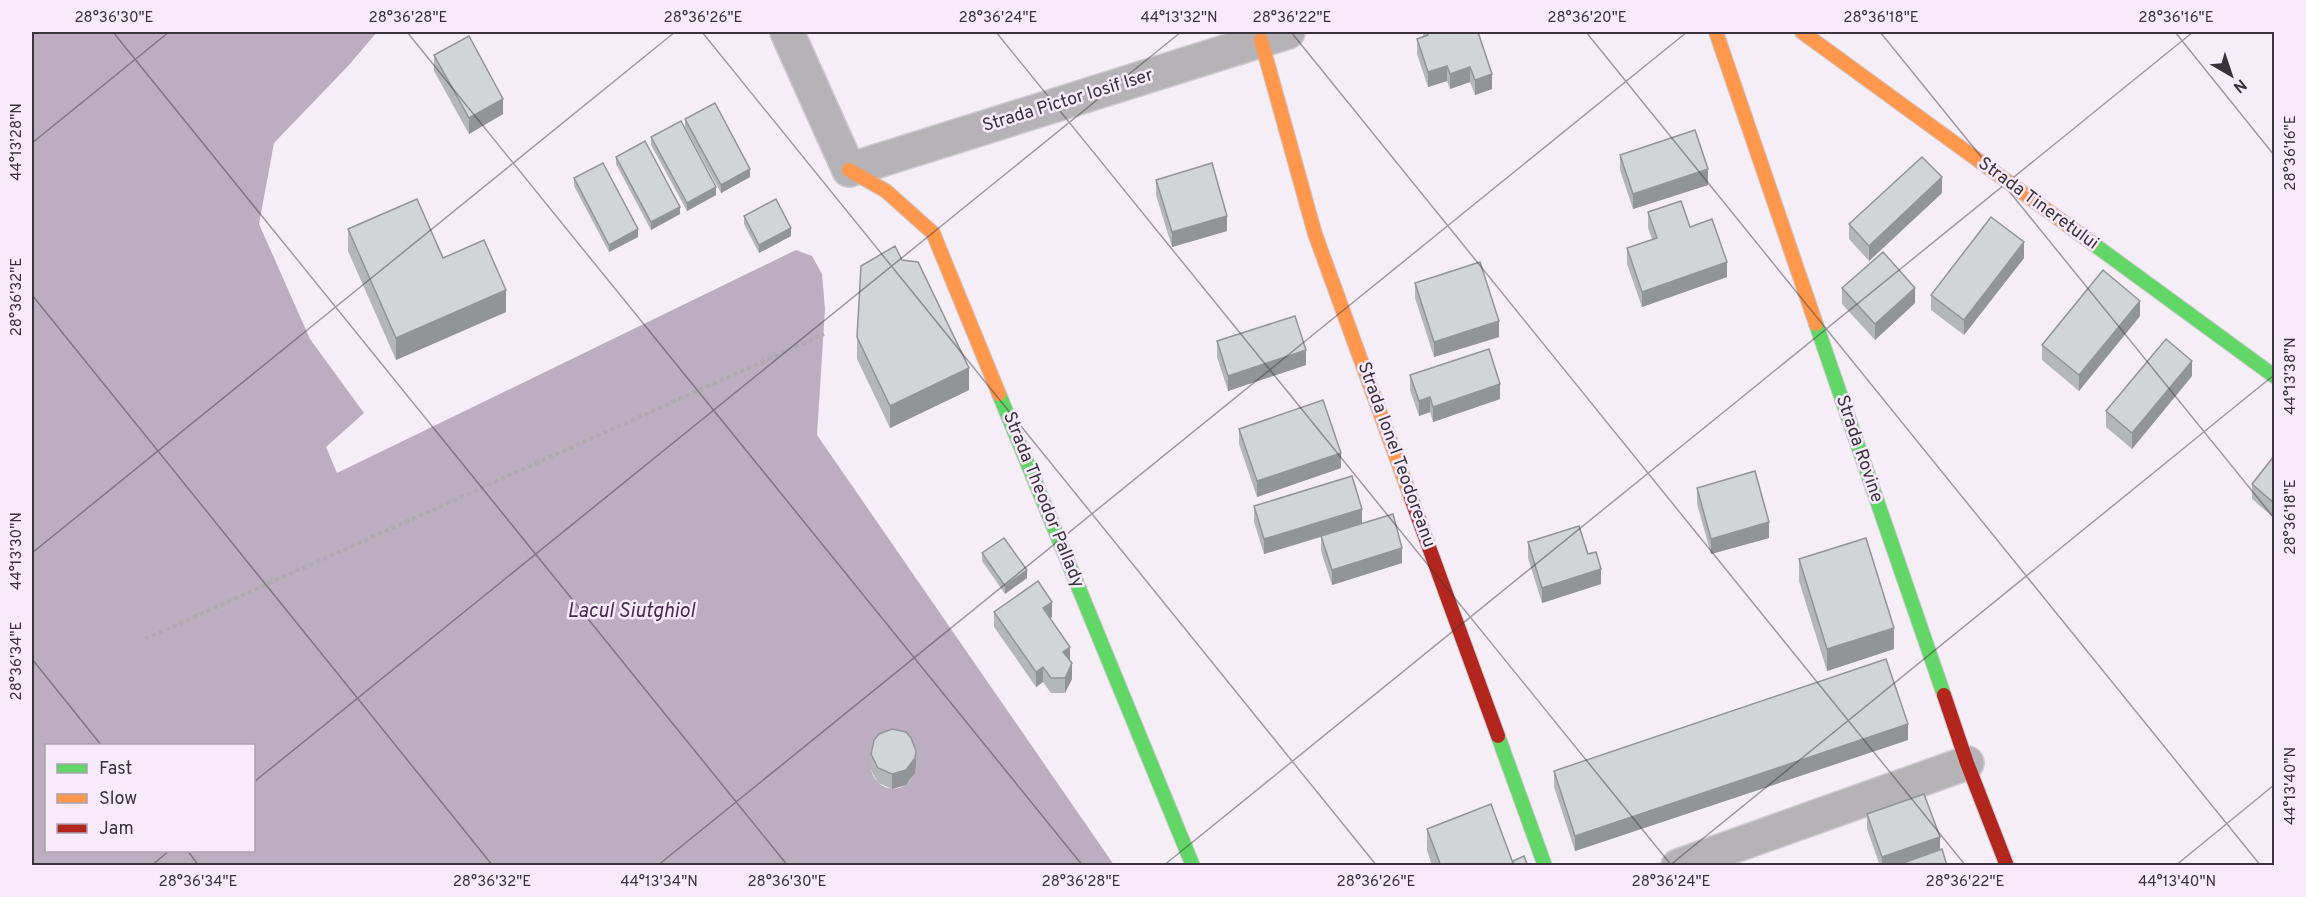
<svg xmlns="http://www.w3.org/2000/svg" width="2306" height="897" font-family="Overpass,sans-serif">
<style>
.water{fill:#bcadc0;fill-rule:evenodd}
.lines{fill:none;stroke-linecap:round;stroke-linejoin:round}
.street-casing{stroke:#cfcad1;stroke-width:36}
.fast-casing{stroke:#cfcad1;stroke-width:16}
.slow-casing{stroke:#cfcad1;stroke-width:16}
.jam-casing{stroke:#cfcad1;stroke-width:16}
.path{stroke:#aeabaf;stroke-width:4;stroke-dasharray:4.5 3;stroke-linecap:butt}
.street{stroke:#b6b3b7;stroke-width:33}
.fast{stroke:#63d668;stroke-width:14}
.slow{stroke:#ff974d;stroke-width:14}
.jam{stroke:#b3261e;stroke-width:14}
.wall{fill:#b4b7ba}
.shaded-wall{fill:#929597}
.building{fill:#d1d5d8;stroke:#929597;stroke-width:1.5}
.ticks{fill:none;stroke:#39343b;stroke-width:1.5;stroke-opacity:0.45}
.labels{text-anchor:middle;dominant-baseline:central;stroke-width:5;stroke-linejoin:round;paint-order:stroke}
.street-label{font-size:18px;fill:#39343b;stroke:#f7eafb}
.water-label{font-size:20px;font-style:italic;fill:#482b4e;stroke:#f7eafb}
.neatline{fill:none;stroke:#39343b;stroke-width:2}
.ticks-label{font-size:15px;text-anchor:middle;fill:#39343b}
</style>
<rect width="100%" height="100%" fill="#f5eef7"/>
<path class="water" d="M32,32H377L349,65L274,143L259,224L310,339L364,413L326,447L337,473L796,250L812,256L822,274L825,309L817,435L1114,865H32ZM46,746H254V850H46ZM914,759C921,791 880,801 871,770Z"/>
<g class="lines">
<g class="street-casing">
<g id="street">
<path d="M787,32L849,170L1288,32"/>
<path d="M1678,866L1967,763"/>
</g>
</g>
<g class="fast-casing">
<g id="fast">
<path d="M2092,243L2274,376"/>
<path d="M1816,324L1944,695"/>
<path d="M999,394L1193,866"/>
<path d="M1498,736L1545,866"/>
</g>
</g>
<g class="slow-casing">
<g id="slow">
<path d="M1716,32L1816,324"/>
<path d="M1802,32L2092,243"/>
<path d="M1261,40L1315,234L1411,498"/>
<path d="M849,170L886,191L933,233L999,394"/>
</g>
</g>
<g class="jam-casing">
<g id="jam">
<path d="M1411,498L1498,736"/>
<path d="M1944,695L1967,763L2007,866"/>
</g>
</g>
<path class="path" d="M145,639L824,334"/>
<use href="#street" class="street"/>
<use href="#fast" class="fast"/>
<use href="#slow" class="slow"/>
<use href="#jam" class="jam"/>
</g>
<g class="wall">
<path d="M1423,32H1478L1492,89L1475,95L1470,82L1450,89L1447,81L1428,87L1417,54V39L1423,37Z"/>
<path d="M434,55L503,114L469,134L434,71Z"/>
<path d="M685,119L750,177L721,193L685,127Z"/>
<path d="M651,137L716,195L687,211L651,145Z"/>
<path d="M1620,155L1708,185L1633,209L1620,170Z"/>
<path d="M616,157L680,214L651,230L616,164Z"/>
<path d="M574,178L638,237L609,252L574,186Z"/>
<path d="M1156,180L1227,231L1172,247L1156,195Z"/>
<path d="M1942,193L1869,261L1849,239V224Z"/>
<path d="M1648,212L1690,227L1727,277L1642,307L1627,264V248L1652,239L1648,228Z"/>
<path d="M744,216L791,236L759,253L744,224Z"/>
<path d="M348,229L443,258L506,312L396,360L348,251Z"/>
<path d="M2024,258L1964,335L1931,310V295Z"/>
<path d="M1415,283L1499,337L1434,357L1415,298Z"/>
<path d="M1842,288L1915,303L1875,340L1842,304Z"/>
<path d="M2140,316L2079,391L2042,360V345Z"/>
<path d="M857,337L969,390L890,428L857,359Z"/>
<path d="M1217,341L1306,365L1228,391L1217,357Z"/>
<path d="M1410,375L1500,399L1433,422L1430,412L1419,416L1410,390Z"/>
<path d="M2192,376L2132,449L2106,427V411Z"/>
<path d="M1239,429L1341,468L1257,497L1239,444Z"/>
<path d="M2274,456V518L2252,499V484Z"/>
<path d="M1697,488L1769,538L1711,554L1697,504Z"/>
<path d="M1254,506L1362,523L1402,563L1332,585L1321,551V537L1264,554L1254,522Z"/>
<path d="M1528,542L1588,554L1601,584L1542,603L1528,558Z"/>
<path d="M982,553L1027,578L1005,594L982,561Z"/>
<path d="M1799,559L1894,649L1827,671L1799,581Z"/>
<path d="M994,612L1052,617L1050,618L1070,661L1072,679L1065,693H1051L1043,682L1036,687L994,627Z"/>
<path d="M1908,740L1575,851L1554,787V771Z"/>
<path d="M871,754L916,766L915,773L906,785L892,789L878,783L871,770Z"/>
<path d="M1867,814L1940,849L1947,866H1880L1867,829Z"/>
<path d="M1427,829L1513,861L1528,866H1432L1427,850Z"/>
</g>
<g class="shaded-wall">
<path d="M1447,66V81L1428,87V72Z"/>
<path d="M1470,67V82L1450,89V74Z"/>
<path d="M1492,74V89L1475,95V80Z"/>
<path d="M503,99V114L469,134V118Z"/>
<path d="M750,169V177L721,193V185Z"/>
<path d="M1708,169V185L1633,209V194Z"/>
<path d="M1942,177V193L1869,261V246Z"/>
<path d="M716,187V195L687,211V203Z"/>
<path d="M680,207V214L651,230V222Z"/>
<path d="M1227,216V231L1172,247V232Z"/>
<path d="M791,228V236L759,253V245Z"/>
<path d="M638,229V237L609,252V245Z"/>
<path d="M2024,242V258L1964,335V320Z"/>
<path d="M1727,262V277L1642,307V292Z"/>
<path d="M1915,288V303L1875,340V324Z"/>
<path d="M506,290V312L396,360V338Z"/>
<path d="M2140,301V316L2079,391V375Z"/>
<path d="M1499,321V337L1434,357V342Z"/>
<path d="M1306,350V365L1228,391V376Z"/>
<path d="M2192,361V376L2132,449V433Z"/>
<path d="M969,368V390L890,428V406Z"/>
<path d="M1500,384V399L1433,422V407Z"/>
<path d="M1430,397V412L1419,416V401Z"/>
<path d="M1341,453V468L1257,497V481Z"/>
<path d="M1362,509V524L1264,554V539Z"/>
<path d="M1769,522V538L1711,554V539Z"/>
<path d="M1402,548V563L1332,585V570Z"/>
<path d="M1601,569V584L1542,603V588Z"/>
<path d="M1027,570V578L1005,594V586Z"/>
<path d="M1052,602V617L1043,623V608Z"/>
<path d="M1894,628V649L1827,671V649Z"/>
<path d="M1070,647V662L1063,652Z"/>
<path d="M1072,663V679L1065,693V678Z"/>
<path d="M1043,667V682L1036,687V672Z"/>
<path d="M1908,724V740L1575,851V836Z"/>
<path d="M916,751V766L915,773L906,785L892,789V774Z"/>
<path d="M1940,837V852L1902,866H1882V857Z"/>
</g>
<g class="building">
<path d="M1427,32H1478L1492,74L1475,80L1470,67L1450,74L1447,66L1428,72L1417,39L1428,35Z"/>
<path d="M469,36L503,99L469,118L434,55Z"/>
<path d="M715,103L750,169L721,185L685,119Z"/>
<path d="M681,121L716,187L687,203L651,137Z"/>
<path d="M1695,130L1708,169L1633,194L1620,155Z"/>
<path d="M645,141L680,207L651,222L616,157Z"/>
<path d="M1922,157L1942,177L1869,246L1849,224Z"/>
<path d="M603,163L638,229L609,245L574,178Z"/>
<path d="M1212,163L1227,216L1172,232L1156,180Z"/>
<path d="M417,199L443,258L484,240L506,290L396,338L348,229Z"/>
<path d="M776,199L791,228L759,245L744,216Z"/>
<path d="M1681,201L1690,227L1712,219L1727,262L1642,292L1627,248L1657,238L1648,212Z"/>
<path d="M1991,217L2024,242L1964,320L1931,295Z"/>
<path d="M895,246L902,260L918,262L969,368L890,406L857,337L861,266Z"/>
<path d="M1883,252L1915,288L1875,324L1842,288Z"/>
<path d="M1480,262L1499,321L1434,342L1415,283Z"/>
<path d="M2103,270L2140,301L2079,375L2042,345Z"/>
<path d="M1295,316L1306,350L1228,376L1217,341Z"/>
<path d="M2166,339L2192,361L2132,433L2106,411Z"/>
<path d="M1489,349L1500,384L1433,407L1430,397L1419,401L1410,375Z"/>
<path d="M1323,400L1341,453L1257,481L1239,429Z"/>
<path d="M2274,456V503L2252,484Z"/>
<path d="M1755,471L1769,522L1711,539L1697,488Z"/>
<path d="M1352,476L1362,509L1264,539L1254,506Z"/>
<path d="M1393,514L1402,548L1332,570L1321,536Z"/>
<path d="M1579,526L1588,554L1596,552L1601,569L1542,588L1528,542Z"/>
<path d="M1004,538L1027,570L1005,586L982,553Z"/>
<path d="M1866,538L1894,628L1827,649L1799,559Z"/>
<path d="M1038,581L1052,602L1043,608L1070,647L1063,652L1072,663L1065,678H1051L1043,667L1036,672L994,612Z"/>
<path d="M1886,659L1908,724L1575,836L1554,771Z"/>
<path d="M892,729L906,732L911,738L916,751L915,758L906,770L892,774L878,768L871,754L874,740L879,734Z"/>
<path d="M1924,794L1940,837L1882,857L1867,814Z"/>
<path d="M1491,804L1514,866H1441L1427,829Z"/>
<path d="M1942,849L1947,866H1895Z"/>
<path d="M1524,856L1528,866H1514L1513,861Z"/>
</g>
<path class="ticks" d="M113,32L788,866M407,32L1083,866M702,32L1377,866M996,32L1672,866M1291,32L1966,866M1586,32L2261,866M1880,32L2274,518M2175,32L2274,155M32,143L169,32M32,295L493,866M32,553L675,32M32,659L102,746M254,782L1181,32M187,850L199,866M151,866L170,850M657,866L1687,32M1163,866L2193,32M1669,866L2274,375M2175,866L2274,785"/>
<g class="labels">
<g class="street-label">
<text transform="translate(1068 101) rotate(-17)">Strada Pictor Iosif Iser</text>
<text transform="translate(2038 204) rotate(36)">Strada Tineretului</text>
<text transform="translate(1859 449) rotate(71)">Strada Rovine</text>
<text transform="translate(1396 455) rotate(70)">Strada Ionel Teodoreanu</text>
<text transform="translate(1043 500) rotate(68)">Strada Theodor Pallady</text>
</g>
<g class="water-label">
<text x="631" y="612">Lacul Siutghiol</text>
</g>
</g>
<rect width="2306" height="897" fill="none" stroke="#f7eafb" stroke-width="66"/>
<rect x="45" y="744" width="210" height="108" fill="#f7eafb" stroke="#aba1ae" stroke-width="1.5"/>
<rect x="57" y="764" width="30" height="9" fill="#63d668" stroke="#aba1ae" stroke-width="1.5"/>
<text x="99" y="774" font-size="18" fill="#39343b">Fast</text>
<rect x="57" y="794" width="30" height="9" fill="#ff974d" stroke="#aba1ae" stroke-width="1.5"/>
<text x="99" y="804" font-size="18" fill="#39343b">Slow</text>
<rect x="57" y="824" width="30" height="9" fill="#b3261e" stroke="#aba1ae" stroke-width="1.5"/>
<text x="99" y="834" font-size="18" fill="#39343b">Jam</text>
<g transform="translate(2231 75) rotate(141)" stroke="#f7eafb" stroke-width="4.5" paint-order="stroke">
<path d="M0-4.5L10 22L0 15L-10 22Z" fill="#39343b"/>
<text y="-9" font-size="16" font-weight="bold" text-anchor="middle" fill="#39343b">N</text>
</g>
<rect x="33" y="33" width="2240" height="831" class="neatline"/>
<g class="ticks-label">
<text x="114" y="22">28°36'30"E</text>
<text x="408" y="22">28°36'28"E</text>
<text x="703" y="22">28°36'26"E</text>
<text x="998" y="22">28°36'24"E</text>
<text x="1179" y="22">44°13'32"N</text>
<text x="1292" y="22">28°36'22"E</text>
<text x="1587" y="22">28°36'20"E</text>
<text x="1881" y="22">28°36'18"E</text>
<text x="2176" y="22">28°36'16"E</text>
<text transform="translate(16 142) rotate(-90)" y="5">44°13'28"N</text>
<text transform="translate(2290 153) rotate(-90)" y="5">28°36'16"E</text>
<text transform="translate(16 297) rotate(-90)" y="5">28°36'32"E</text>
<text transform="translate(2290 376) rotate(-90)" y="5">44°13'38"N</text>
<text transform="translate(2290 517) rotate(-90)" y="5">28°36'18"E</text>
<text transform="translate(16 551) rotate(-90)" y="5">44°13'30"N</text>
<text transform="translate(16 661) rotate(-90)" y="5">28°36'34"E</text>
<text transform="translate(2290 786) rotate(-90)" y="5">44°13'40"N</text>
<text x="198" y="886">28°36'34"E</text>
<text x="492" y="886">28°36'32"E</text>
<text x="659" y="886">44°13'34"N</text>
<text x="787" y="886">28°36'30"E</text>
<text x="1081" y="886">28°36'28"E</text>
<text x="1376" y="886">28°36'26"E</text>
<text x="1671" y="886">28°36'24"E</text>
<text x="1965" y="886">28°36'22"E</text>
<text x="2177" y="886">44°13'40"N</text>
</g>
</svg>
